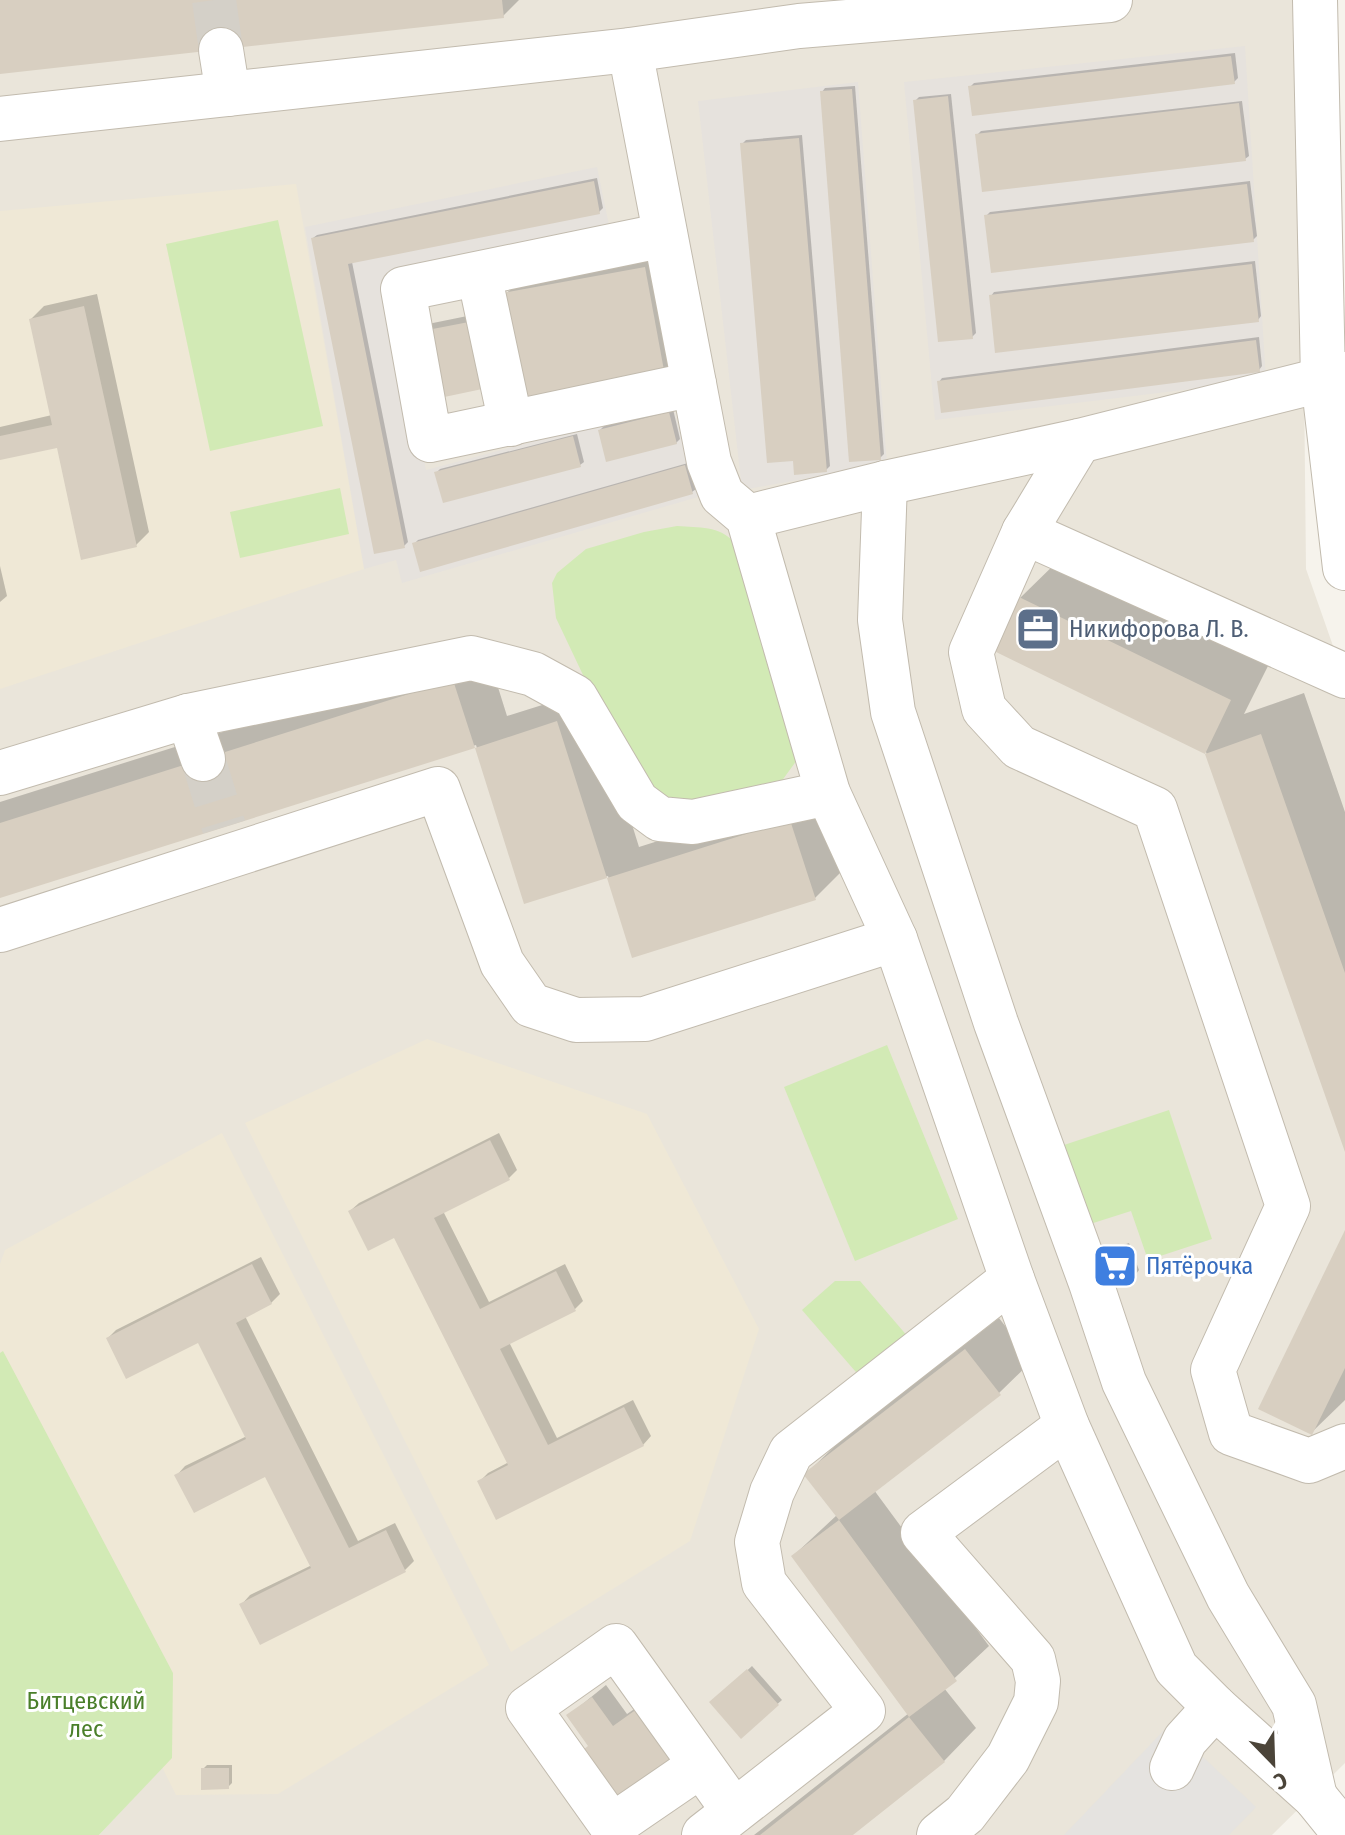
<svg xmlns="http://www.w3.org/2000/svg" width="1345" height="1835" font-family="'Fira Sans Condensed',sans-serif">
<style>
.residential{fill:#eae5da}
.industrial{fill:#e6e2dd}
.education{fill:#efe8d6}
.green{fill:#d2eab5}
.parking{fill:#e5e3e0}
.shadow{fill:#0003}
.building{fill:#d8cfc1}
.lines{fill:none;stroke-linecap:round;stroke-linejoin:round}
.minor-tunnel{stroke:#d4d0c8;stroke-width:44;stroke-dasharray:44 22;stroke-linecap:butt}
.minor-casing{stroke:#c2bbae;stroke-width:46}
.minor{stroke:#fff;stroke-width:44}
.labels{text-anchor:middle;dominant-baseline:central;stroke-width:6;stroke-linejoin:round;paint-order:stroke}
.service-label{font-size:24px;fill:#4e5e75;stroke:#fff;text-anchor:start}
.shop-label{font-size:24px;fill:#366cbe;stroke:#fff;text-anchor:start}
.park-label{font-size:24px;fill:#4a7f2a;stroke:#fff}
</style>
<rect width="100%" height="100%" fill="#f6f3ec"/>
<path class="residential" d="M0,0H1300L1306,569L1345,680V1763L1272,1835H99L171,1758L0,1353Z"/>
<g class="industrial">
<path d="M1245,46L1266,380L935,420L904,82Z"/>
<path d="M858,82L887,464L742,490L698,101Z"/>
<path d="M597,167L610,230L386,279L426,470L672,405L698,497L402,583L396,560L364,569L305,227Z"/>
</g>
<g class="education">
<path d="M296,184L364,569L0,689V211Z"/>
<path d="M427,1039L647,1114L759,1329L690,1541L511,1652L245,1123Z"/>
<path d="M222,1133L489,1665L278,1794L176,1795L0,1445V1264L5,1250Z"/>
</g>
<g class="green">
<path d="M278,220L323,426L210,451L166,244Z"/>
<path d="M340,488L349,534L240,558L230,512Z"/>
<path d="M677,526C699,528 719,525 735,543L797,760L781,782L748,796L672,801L640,782L611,734L556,618L552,583L557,573L586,549L644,532Z"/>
<path d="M887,1045L958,1219L855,1261L784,1087Z"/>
<path d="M1169,1110L1212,1239L1148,1260L1131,1211L1087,1225L1061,1146Z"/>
<path d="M835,1281H860L909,1338L862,1379L802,1310Z"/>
<path d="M3,1351L173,1673L172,1758L99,1835H0V1353Z"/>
</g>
<path class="parking" d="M1169,1725L1256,1807L1229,1835H1064Z"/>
<g class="shadow">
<path d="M0,0H519L503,16L0,72Z"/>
<path d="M1235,53L1238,78L1234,82L970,87L974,83Z"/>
<path d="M855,86L884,454L880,458L822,92L825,88Z"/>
<path d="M951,94L976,333L972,337L915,101L919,97Z"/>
<path d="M1242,101L1249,156L1245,159L977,135L981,131Z"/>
<path d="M802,135L830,466L826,470L742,144L746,140Z"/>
<path d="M597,178L603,208L599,212L352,262L408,542L404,546L313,238L317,235Z"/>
<path d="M1250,181L1257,236L1253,240L986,216L990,212Z"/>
<path d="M669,244L688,350L664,375L506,294L530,269Z"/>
<path d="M1255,261L1261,316L1258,320L991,296L994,292Z"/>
<path d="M97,294L149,532L136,545L59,445L0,458V427L52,415L31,319L44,306Z"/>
<path d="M482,313L486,386L428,324Z"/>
<path d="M1259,337L1262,366L1259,370L939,382L942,378Z"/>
<path d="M673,409L680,439L676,443L600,430L604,426Z"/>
<path d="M577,434L584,462L580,465L437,472L440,469Z"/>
<path d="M688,463L696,489L692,492L414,544L418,540Z"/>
<path d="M1063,556L1272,658L1244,714L1304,693L1345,812V1147L1206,752L995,649L1020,598Z"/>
<path d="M0,566L7,596L0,602Z"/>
<path d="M486,649L507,716L590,690L639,847L823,789L847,866L815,898L633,956L608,876L525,902L476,745L0,896V802Z"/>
<path d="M499,1133L517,1170L509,1178L443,1211L489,1302L565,1264L583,1301L575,1309L509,1342L557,1438L633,1400L651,1436L643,1445L479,1482L488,1473L509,1462L395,1235L350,1211L359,1203Z"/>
<path d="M1345,1235V1400L1312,1432Z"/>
<path d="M1129,1243L1139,1270L1136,1274L1100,1253Z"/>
<path d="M261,1257L280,1294L271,1303L245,1316L358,1541L395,1523L414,1561L405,1570L261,1643L242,1604L250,1595L312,1565L266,1474L177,1475L185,1466L247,1436L199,1340L108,1338L116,1330Z"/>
<path d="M999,1318L1032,1361L999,1393L874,1490L989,1646L944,1688L976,1728L944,1761L849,1835H754L909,1713L793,1556L837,1515L806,1474L839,1442Z"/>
<path d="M752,1666L782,1700L741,1736L712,1703Z"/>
<path d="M606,1685L627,1714L658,1693L614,1801L590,1744L569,1715Z"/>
<path d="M207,1765H232V1783L228,1787L203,1769Z"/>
</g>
<g class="building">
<path d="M0,0H502L504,18L0,74Z"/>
<path d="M1231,56L1235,84L972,116L968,86Z"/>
<path d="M852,89L881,460L849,462L820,91Z"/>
<path d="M948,96L973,339L938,342L913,100Z"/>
<path d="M1239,103L1246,161L982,192L975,134Z"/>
<path d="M799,138L827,472L794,475L793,461L767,463L740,143Z"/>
<path d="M594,181L600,214L348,264L405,548L374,554L311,238Z"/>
<path d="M1247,184L1254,242L991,273L984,215Z"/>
<path d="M1252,264L1259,322L995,353L989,295Z"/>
<path d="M645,267L665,376L523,402L503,293Z"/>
<path d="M84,306L137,547L81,560L57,448L0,460V436L52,425L29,319Z"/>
<path d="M474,321L487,388L430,400L417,332Z"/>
<path d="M1256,340L1260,372L941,413L937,381Z"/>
<path d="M669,412L677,444L606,462L598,430Z"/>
<path d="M573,436L581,467L443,503L434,472Z"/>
<path d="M685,465L693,494L420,572L412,543Z"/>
<path d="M1019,597L1231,700L1205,754L1261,734L1345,973V1152L1205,754L992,650Z"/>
<path d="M453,680L475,748L0,898V823Z"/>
<path d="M557,721L607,878L790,820L816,900L632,958L607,878L524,904L475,748Z"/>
<path d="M490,1140L510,1180L434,1218L480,1309L556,1271L576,1311L500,1349L548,1445L624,1407L644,1446L496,1520L477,1481L508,1465L394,1238L368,1251L348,1211Z"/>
<path d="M1345,1230V1368L1312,1435L1258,1409Z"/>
<path d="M1125,1245L1137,1276L1106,1288L1094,1256Z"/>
<path d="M252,1264L272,1304L236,1323L349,1548L386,1530L406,1572L260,1645L239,1604L311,1568L265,1477L194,1513L174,1475L246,1439L198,1343L126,1379L106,1338Z"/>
<path d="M965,1349L1001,1395L839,1520L803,1474Z"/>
<path d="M839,1520L957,1681L909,1717L945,1762L853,1835H760L909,1717L791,1556Z"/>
<path d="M747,1669L779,1705L741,1739L709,1702Z"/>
<path d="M592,1697L613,1726L644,1704L681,1756L613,1803L578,1754L588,1746L566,1715Z"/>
<path d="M201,1768H229V1789L201,1790Z"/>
</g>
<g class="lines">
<g class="minor-tunnel">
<path d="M214,0L221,50"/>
<path d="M203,759L224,827"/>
</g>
<g class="minor-casing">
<g id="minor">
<path d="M1315,0L1323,379L1345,568"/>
<path d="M221,50L228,94"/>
<path d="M630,50L709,462L722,495L748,517L828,793L895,939L1012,1279L1067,1426L1176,1668L1215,1707L1315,1797L1345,1834"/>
<path d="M0,119L630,50L799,26L1110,0"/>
<path d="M665,235L403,289L430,440L694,384"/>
<path d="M479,274L511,424"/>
<path d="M1079,441L1024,532L971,652L984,709L1019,747L1155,809L1288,1206L1213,1370L1231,1433L1309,1461L1345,1446"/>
<path d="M885,483L880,620L893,712L996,1023L1091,1283L1124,1382L1228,1596L1294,1705L1315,1797"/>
<path d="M748,517L885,483L1079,441L1345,374"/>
<path d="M1024,532L1345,676"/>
<path d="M188,716L203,759"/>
<path d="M0,773L188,716L471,658L533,674L575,697L637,802L660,819L693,822L828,793"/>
<path d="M0,930L438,789L502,963L531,1005L576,1020L645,1019L895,939"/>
<path d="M701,1765L612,1826L528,1708L616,1646L734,1811"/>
<path d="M1172,1768L1185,1740L1215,1707"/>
<path d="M704,1835L863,1711L764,1583L757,1542L772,1492L791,1452L1012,1279"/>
<path d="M939,1835L965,1814L1008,1758L1036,1702L1038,1681L1033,1659L923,1533L1067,1426"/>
</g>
</g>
<use href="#minor" class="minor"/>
</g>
<defs>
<g id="office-square" transform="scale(2.3)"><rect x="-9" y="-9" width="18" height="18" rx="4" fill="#5c6f8a" stroke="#fff"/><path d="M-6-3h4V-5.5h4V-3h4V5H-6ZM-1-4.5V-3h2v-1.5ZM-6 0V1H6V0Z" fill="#fff"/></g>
<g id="supermarket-square" transform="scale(2.3)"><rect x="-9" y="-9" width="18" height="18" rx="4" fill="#3f7fe0" stroke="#fff"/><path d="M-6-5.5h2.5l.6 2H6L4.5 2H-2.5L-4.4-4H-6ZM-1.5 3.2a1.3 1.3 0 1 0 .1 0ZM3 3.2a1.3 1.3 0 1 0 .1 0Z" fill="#fff"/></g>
</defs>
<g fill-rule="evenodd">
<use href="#office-square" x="1038" y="629"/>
<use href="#supermarket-square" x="1115" y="1266"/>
</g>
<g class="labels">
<g class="service-label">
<text x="1069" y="629">Никифорова Л. В.</text>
</g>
<g class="shop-label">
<text x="1146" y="1266">Пятёрочка</text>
</g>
<g class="park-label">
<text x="86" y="1701">Битцевский<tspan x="86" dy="28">лес</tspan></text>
</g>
</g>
<g transform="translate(1273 1763) rotate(157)" stroke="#ffffff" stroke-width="6" paint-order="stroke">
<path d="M0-6L14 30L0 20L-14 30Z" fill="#4b4439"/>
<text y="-12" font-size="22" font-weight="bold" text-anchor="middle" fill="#4b4439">С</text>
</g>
</svg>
